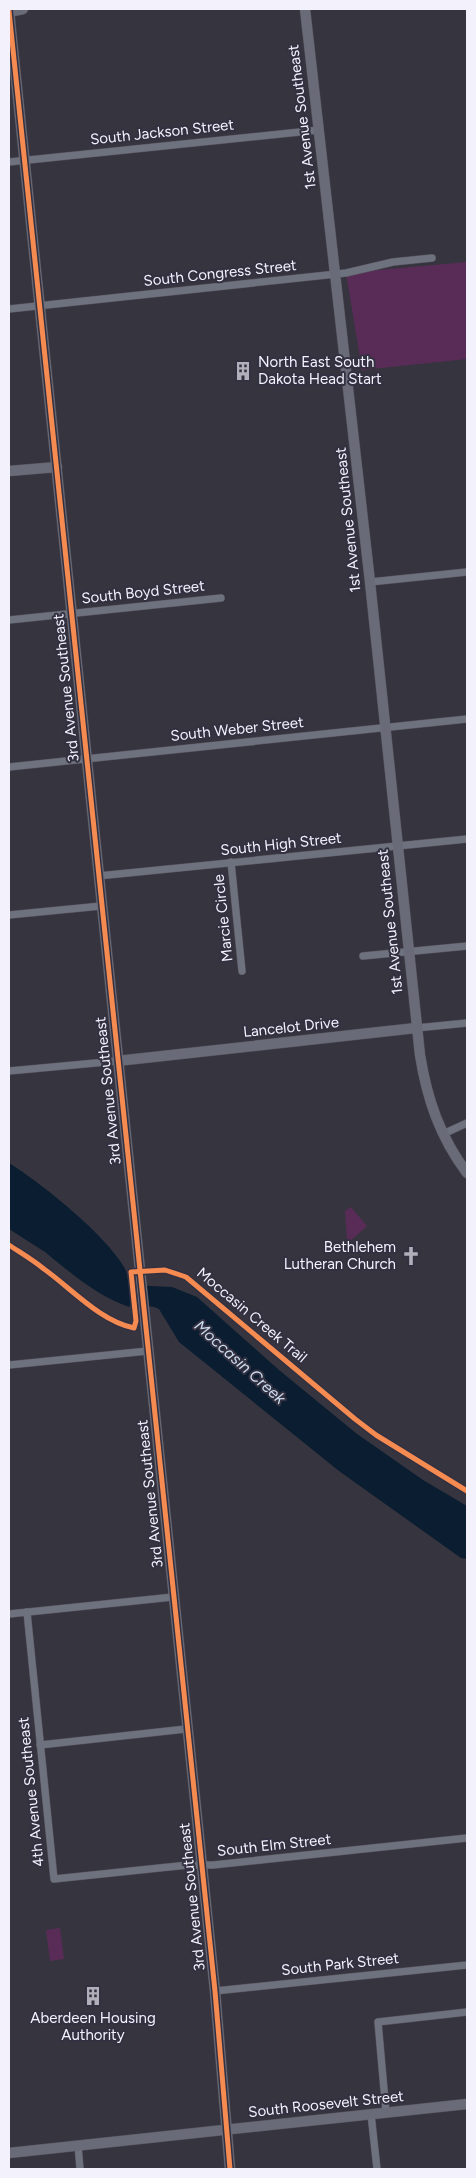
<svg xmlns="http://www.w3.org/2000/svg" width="476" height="2178" font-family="Figtree,sans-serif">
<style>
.green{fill:#592c57}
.water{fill:#0a1d31}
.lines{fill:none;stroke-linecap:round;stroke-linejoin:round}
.street-casing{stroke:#55535c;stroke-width:8}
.secondary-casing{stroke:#55535c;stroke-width:11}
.street{stroke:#6e717e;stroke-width:7}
.secondary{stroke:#696b78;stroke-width:10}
.cycleway-casing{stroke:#333141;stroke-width:8}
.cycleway{stroke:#f68b52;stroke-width:5}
.labels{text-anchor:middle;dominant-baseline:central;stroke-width:4;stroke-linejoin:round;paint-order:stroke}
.street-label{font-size:15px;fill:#f2f1fc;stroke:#333141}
.poi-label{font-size:15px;fill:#f2f1fc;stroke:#333141;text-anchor:start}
.water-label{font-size:16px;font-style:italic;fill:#ccddef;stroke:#333141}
</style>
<rect width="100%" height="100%" fill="#36343e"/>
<g class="green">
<path d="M467,262V359L362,370L346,273Z"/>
<path d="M351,1207L367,1226L349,1242L347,1240L345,1211Z"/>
<path d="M60,1928L64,1959L50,1961L46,1930Z"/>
</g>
<path class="water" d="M9,1163C41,1183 105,1234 124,1267C127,1272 128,1280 129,1285L172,1287L197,1297L279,1370L357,1434L423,1480L467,1506V1559L461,1558L339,1471L179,1342L159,1309L154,1307L131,1304L129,1307C96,1295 72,1274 45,1252C33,1244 21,1237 9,1229Z"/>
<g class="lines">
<g class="street-casing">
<g id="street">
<path d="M9,162L319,130"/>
<path d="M9,309L346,273L393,262L432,258"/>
<path d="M370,582L467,572"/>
<path d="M9,620L221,598"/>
<path d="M9,767L467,719"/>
<path d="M231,862L242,971"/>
<path d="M98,876L467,839"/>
<path d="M9,915L101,906"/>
<path d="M363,956L467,946"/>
<path d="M416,1028L467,1023"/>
<path d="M9,1071L117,1061"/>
<path d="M443,1134L467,1123"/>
<path d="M9,1365L148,1351"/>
<path d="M27,1612L54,1879L188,1865H213L467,1838"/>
<path d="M9,1614L173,1597"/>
<path d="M40,1745L186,1729"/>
<path d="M215,1991L467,1965"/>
<path d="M386,2112L378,2022L467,2012"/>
<path d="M371,2114L377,2169"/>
<path d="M78,2145L80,2169"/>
</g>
</g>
<g class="secondary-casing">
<g id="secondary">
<path d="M305,9L370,582L420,1055C427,1099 440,1137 467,1173"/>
<path d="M9,11L215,1991L230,2169"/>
<path d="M9,12L23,9"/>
<path d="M9,471L57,467"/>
<path d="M117,1061L416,1028"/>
<path d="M9,2153L467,2104"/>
</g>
</g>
<use href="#street" class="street"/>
<use href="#secondary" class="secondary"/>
<g class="cycleway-casing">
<g id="cycleway">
<path d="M9,11L215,1991L230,2169"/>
<path d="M9,1245C21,1253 33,1260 44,1269C72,1289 100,1321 134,1328L136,1321L131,1272L165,1270L186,1277L355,1419L376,1435L467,1491"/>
</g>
</g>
<use href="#cycleway" class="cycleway"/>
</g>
<defs>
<g id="building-bare" transform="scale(1.5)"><path d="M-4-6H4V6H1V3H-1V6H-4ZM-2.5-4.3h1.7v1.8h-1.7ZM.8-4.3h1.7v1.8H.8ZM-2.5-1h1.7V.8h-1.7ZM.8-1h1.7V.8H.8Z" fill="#b0afba" stroke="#333141" stroke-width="2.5" paint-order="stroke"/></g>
<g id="church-bare" transform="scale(1.5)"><path d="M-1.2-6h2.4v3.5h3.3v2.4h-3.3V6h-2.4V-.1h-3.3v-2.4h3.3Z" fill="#b0afba" stroke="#333141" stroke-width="2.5" paint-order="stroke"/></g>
</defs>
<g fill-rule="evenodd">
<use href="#building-bare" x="243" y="371"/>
<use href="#church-bare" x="411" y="1256"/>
<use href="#building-bare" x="93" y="1996"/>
</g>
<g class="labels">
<g class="street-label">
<text transform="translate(302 117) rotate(-97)">1st Avenue Southeast</text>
<text transform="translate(162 132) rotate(-6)">South Jackson Street</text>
<text transform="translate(220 273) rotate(-6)">South Congress Street</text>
<text transform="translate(348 520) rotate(-96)">1st Avenue Southeast</text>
<text transform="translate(143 592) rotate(-6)">South Boyd Street</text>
<text transform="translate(66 688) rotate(-96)">3rd Avenue Southeast</text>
<text transform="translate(237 729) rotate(-6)">South Weber Street</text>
<text transform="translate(281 844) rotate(-6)">South High Street</text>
<text transform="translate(223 918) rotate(-96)">Marcie Circle</text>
<text transform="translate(390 922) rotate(-96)">1st Avenue Southeast</text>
<text transform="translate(291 1027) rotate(-6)">Lancelot Drive</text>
<text transform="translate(108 1091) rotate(-96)">3rd Avenue Southeast</text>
<text transform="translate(252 1315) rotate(40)">Moccasin Creek Trail</text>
<text transform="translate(150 1494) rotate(-96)">3rd Avenue Southeast</text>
<text transform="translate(31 1792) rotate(-96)">4th Avenue Southeast</text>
<text transform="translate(274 1845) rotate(-6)">South Elm Street</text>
<text transform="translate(192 1897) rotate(-96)">3rd Avenue Southeast</text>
<text transform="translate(340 1964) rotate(-6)">South Park Street</text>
<text transform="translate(326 2104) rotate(-6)">South Roosevelt Street</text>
</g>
<g class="poi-label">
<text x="258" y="362">North East South<tspan x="258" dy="17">Dakota Head Start</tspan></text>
<text x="396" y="1247" text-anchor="end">Bethlehem<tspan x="396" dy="17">Lutheran Church</tspan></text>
<text x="93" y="2018" text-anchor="middle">Aberdeen Housing<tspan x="93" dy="17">Authority</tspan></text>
</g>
<g class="water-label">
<text transform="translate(240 1362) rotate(42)">Moccasin Creek</text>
</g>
</g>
<rect width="476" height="2178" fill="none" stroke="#f2f1fc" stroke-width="20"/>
</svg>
